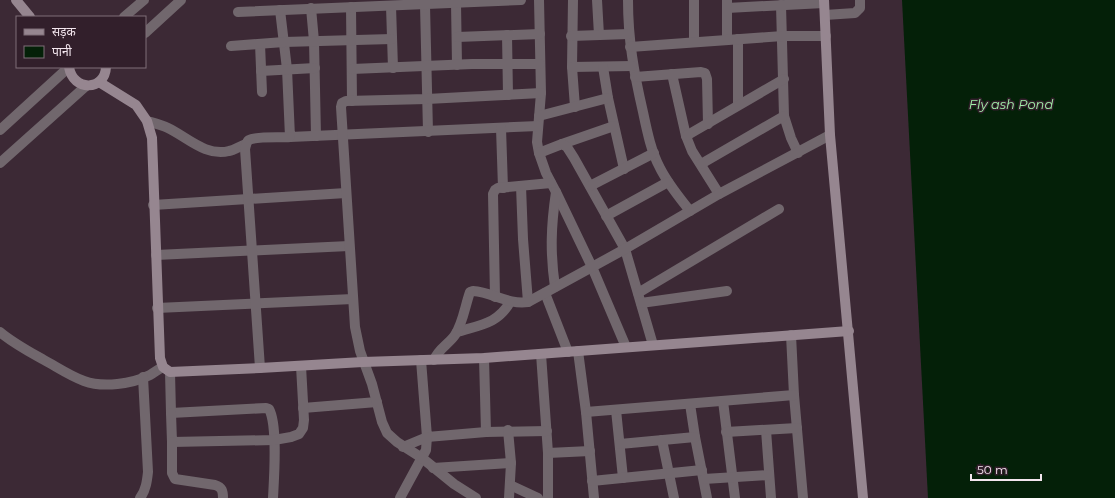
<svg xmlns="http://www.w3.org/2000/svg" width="1115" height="498" font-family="Montserrat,'Noto Sans Devanagari',sans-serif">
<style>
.water{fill:#042008}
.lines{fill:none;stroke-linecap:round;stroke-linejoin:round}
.street{stroke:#71676d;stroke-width:10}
.secondary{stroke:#968690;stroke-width:10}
.labels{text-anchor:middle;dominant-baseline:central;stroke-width:3;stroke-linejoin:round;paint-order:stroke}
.water-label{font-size:13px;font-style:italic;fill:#a1efa8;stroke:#321f2b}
</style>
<rect width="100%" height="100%" fill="#3c2935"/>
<path class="water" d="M902,0H1115V498H928Z"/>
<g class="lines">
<g class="street">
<path d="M539,0L541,93L537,142L539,153L546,173L556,192L592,267L626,347"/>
<path d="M573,0L572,67L575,107"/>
<path d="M597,0L599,35"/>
<path d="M628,0C628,40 634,73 643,112C647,131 651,151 660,168C668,184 679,197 690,211"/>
<path d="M694,0V42"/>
<path d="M456,3L457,65"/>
<path d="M425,5L428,132"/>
<path d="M781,5L784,116L791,138L798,153"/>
<path d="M391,6L393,68"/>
<path d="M351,7L352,101"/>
<path d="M311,8L314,41L316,136"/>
<path d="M727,8L824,3"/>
<path d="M280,10L287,69L290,137L538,126"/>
<path d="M238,12L521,0"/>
<path d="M825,15L855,13L860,8V0"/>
<path d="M124,17L144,0"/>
<path d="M145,33L181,0"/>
<path d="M507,35L508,95"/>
<path d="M571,36L629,34"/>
<path d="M457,37L540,34"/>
<path d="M738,39V105"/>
<path d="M727,40V0"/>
<path d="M260,44L262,92"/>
<path d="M231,46L284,42L392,39"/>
<path d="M630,47L783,36H826"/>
<path d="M572,67L632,66"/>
<path d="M603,67L608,98L624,169"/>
<path d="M352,69L472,64H540"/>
<path d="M261,71L315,68"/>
<path d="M672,74L686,136L692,151L719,194"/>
<path d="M635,77L701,72L705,73L707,79L708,124"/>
<path d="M539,116L608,98"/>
<path d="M147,121C154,123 162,125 168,128C187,137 206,157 229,151C234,150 240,146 246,144"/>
<path d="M501,128L503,188"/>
<path d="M0,130L69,67"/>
<path d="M686,136L784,79"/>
<path d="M562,144L614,126"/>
<path d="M539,153L562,144L567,147L574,158L625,249L653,345"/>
<path d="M0,163L86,86"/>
<path d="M701,164L784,116"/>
<path d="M521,186L523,239L528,302"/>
<path d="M590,186L654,153"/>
<path d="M153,205L346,193"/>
<path d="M606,216L668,182"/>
<path d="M156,255L349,246"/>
<path d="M555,287C550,252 551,226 556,192"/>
<path d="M545,293L568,352"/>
<path d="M638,293L779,209"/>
<path d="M495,297L493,194L495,190L498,188L551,183"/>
<path d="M641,303L727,291"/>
<path d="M157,308L353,299"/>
<path d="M0,332C13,343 28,351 44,360C57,367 70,376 84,381C103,388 132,384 150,375C154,373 158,369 163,367"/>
<path d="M457,332C479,325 498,324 510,302"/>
<path d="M791,335L794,395L803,498"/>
<path d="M578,351L586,412L594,498"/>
<path d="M541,354L548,453V498"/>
<path d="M484,358L486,432"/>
<path d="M421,360L427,437L486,432L547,431"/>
<path d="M434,360C438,349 449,344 455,335C463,323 465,306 470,292L473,291C492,292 508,305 528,302L625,249L719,194L830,135"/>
<path d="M260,368L245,149C246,146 246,142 249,140C256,136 281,138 290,137"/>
<path d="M170,372L171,413L266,408L269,409C278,425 274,478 273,498"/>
<path d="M723,401L735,498"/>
<path d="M690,404L695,437L707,498"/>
<path d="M303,408L377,402"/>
<path d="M616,410L623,478"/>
<path d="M586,412L794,395"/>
<path d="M171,413L172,442L274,440L291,437L299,434L303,428L304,420L301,366"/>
<path d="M508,430L511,463L509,498"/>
<path d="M766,430L771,498"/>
<path d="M726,432L797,428"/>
<path d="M662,440L674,498"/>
<path d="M172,442V473L175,479L215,485C222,487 223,491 223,498"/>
<path d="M620,444L695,437"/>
<path d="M548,453L590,451"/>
<path d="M433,468L511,463"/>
<path d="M704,479L769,475"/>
<path d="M592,481L702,470"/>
<path d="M510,485L538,498"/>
<path d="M140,498C146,490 147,481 148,472L143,377"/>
<path d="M400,498L426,450L427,437L403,447"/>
<path d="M476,498L454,484L422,458L397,442L387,433L382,422L372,384L360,351L355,327L341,107L342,103L346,101L427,99L541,93"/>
</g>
<g class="secondary">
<path d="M16,0L30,17"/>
<path d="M824,0L830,135L863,498"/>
<path d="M69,67C73,92 105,91 106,67"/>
<path d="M99,82L136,105L147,121L152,138L160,358L163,367L170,372L260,368L363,362L484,358L849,331"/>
</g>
</g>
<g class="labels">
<g class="water-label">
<text x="1011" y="104">Fly ash Pond</text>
</g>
</g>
<rect x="16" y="16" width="130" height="52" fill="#321f2b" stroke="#7f6f79"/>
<rect x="24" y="29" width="20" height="6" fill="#968690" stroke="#7f6f79"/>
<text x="52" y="36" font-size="12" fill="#f3e6ee">सड़क</text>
<rect x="24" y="46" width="20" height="12" fill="#042008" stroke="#7f6f79"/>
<text x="52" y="56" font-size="12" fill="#f3e6ee">पानी</text>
<path d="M971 474v6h70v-6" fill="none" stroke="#f3e6ee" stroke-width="2"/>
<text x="977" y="474" font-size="12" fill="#f3e6ee" stroke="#321f2b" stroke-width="3" paint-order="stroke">50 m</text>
</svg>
